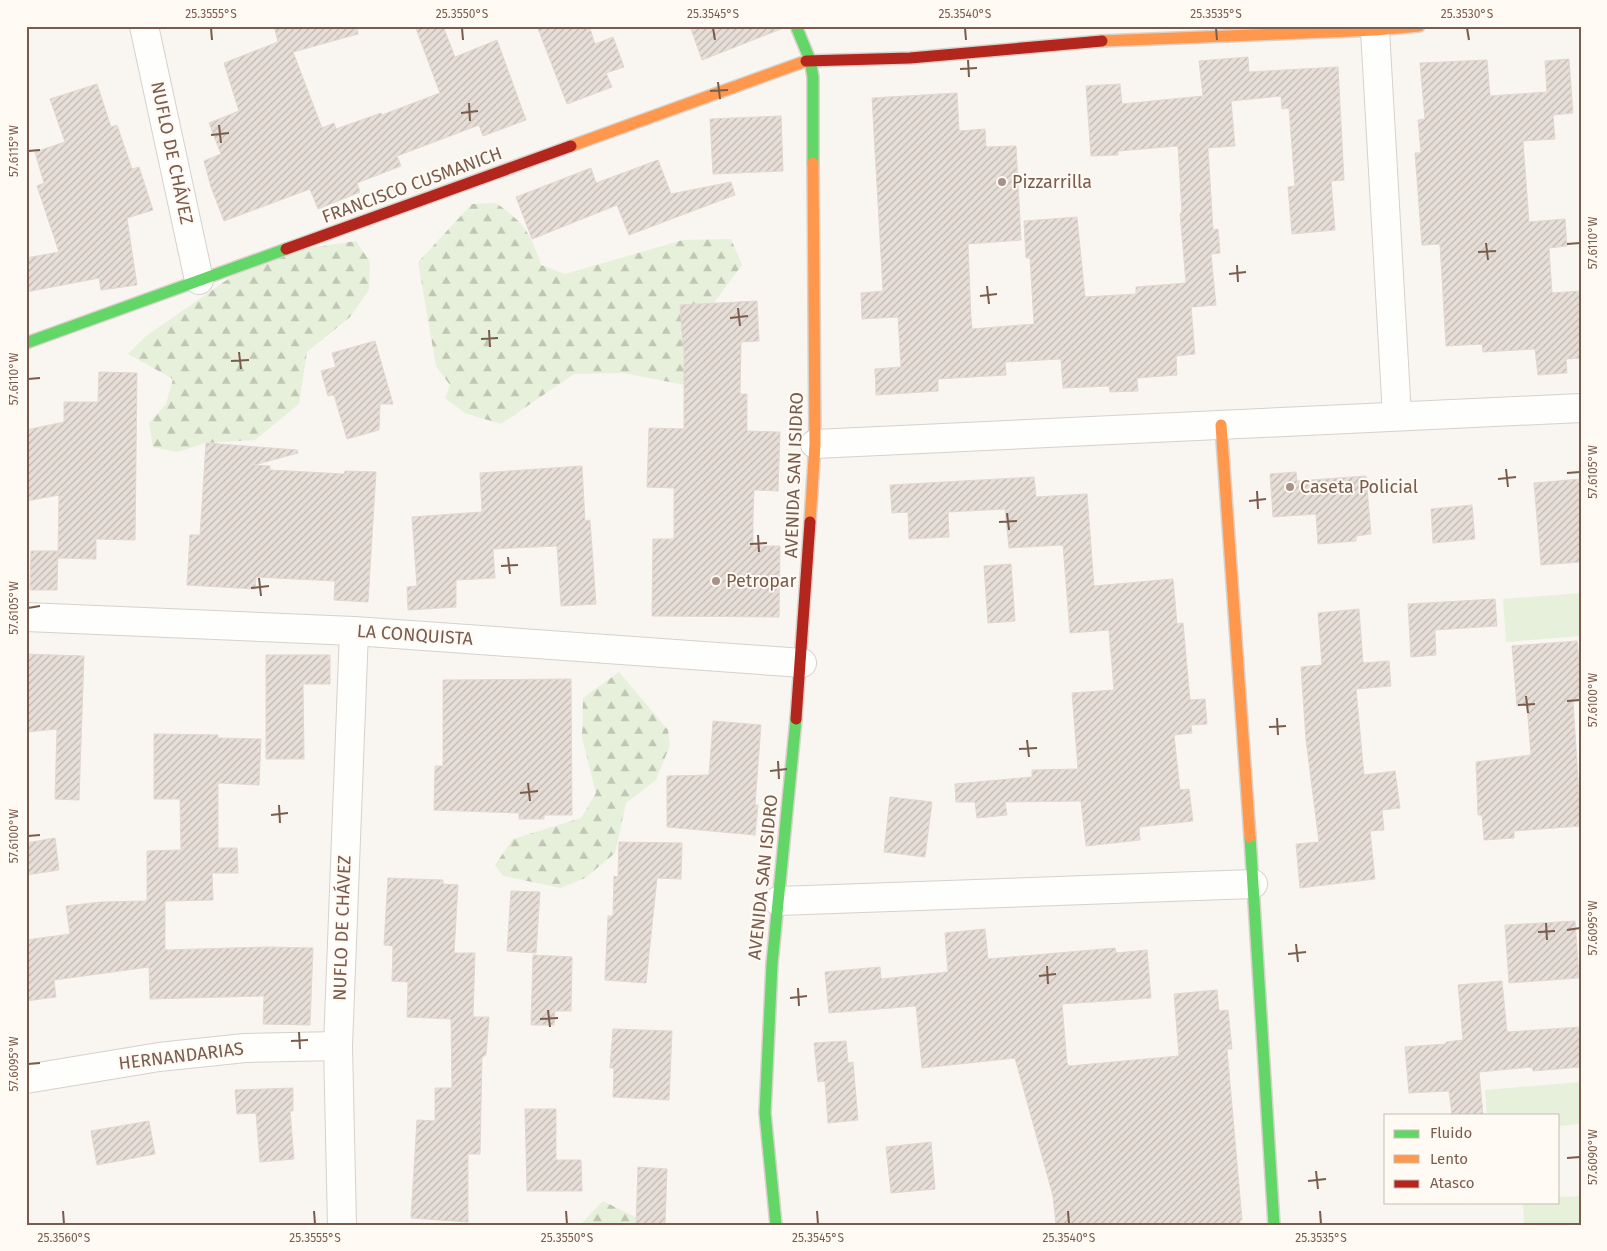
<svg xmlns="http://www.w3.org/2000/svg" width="1607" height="1251" font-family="'Fira Sans',sans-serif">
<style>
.forest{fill:url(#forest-firs)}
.pitch{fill:#e7f0db}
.building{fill:url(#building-hatch);stroke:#e2d8d2}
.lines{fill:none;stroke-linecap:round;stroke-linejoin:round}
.street-casing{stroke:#d7d1cb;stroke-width:30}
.fast-casing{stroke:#d9d2cb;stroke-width:14}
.slow-casing{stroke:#d9d2cb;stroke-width:14}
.jam-casing{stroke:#d9d2cb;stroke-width:14}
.street{stroke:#fefefd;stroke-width:28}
.fast{stroke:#63d668;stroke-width:11}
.slow{stroke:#ff974d;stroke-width:11}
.jam{stroke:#b3261e;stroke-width:11}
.ticks{fill:none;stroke:#7a5c4d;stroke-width:2}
.poi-dot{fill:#a69286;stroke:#fffaf3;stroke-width:2}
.labels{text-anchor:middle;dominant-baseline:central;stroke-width:4;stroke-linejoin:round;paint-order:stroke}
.street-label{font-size:18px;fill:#7a5c4d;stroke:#fffaf3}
.poi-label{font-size:18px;fill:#7a5c4d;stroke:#fffaf3;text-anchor:start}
.neatline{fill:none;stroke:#7a5c4d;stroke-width:2}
.ticks-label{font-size:12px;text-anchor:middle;fill:#7a5c4d}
</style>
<defs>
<pattern id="forest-firs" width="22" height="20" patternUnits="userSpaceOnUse" patternTransform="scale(1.25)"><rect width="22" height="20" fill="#e7f0db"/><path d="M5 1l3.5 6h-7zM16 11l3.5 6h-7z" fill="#c0c6b4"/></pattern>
<pattern id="building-hatch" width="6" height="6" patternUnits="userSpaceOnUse" patternTransform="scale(1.25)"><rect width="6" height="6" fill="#e6ded7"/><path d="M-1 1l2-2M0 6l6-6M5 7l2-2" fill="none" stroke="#bfb7b1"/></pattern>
</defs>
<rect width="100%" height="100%" fill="#f9f5f0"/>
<g class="forest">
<path d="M496,203C524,223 530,232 541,265L565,274L683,240L731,239L742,265L695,328V387L624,373L574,374L501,424L465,413L445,398L450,385L436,366L418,262L472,204Z"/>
<path d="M356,241L370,262L369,290L350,317L307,352L299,404L255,440L206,443L177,452L153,447L149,423L166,404L173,379L128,354L146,336L263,255Z"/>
<path d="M619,672L668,730L670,745L656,780L626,803L615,853L585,878L561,888L503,876L495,865L513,839L581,818L596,793L582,738L583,698Z"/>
<path d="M603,1201L643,1221V1225H580Z"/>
</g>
<g class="pitch">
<path d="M1581,593V636L1506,642L1503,599Z"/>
<path d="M1581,1082V1124L1558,1126V1115H1487L1485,1090Z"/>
<path d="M1581,1196V1225H1524L1523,1202H1558V1197Z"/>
</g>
<g class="building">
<path d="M274,26H357L358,34L293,52L322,128L334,123L336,129L381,113L382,115L440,93L415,26H443L455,57L497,40L526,120L483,136L479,125L397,156L401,166L357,183L360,192L318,209L310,189L224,221L211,187L204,161L221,154L209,123L239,111L224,63L278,42Z"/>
<path d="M537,26H589L595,44L613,37L624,67L606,73L612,87L567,104Z"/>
<path d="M690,26H781V29L702,60Z"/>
<path d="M1248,57L1249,72L1338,67L1344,180L1331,181L1335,230L1292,234L1288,187L1295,186L1289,108L1282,109L1281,96L1231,101L1235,146L1208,148L1213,230L1218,229L1220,253L1211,254L1216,305L1191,307L1195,354L1176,356L1177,375L1137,378L1138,391L1110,392L1109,386L1063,388L1061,359L1005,362L1006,375L938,379V391L876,395L875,369L901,367L898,317L862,319L861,293L883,291L872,98L957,93L959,131L985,129L986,147L1016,146L1021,240L968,244L971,318L972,329L1034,324L1030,258H1026L1024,221L1077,217L1085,297L1136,294V287L1186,283L1180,213H1182L1178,146L1118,151V155L1091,156L1086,86L1120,84L1122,104L1203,96L1199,61Z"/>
<path d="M1569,59L1573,113L1553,115L1555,139L1523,141L1529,222L1565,219L1567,246L1549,248L1552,293L1581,291V358L1566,359L1567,373L1538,375L1535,349L1483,352L1482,344L1446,346L1440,244L1422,245L1415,153H1421L1418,120L1425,119L1420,63L1487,60L1490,96L1547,92L1545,61Z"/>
<path d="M97,84L111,127L117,125L132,169L139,167L153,210L127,218L137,285L101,290L99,278L26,292V258L59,252L37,186L44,183L35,152L65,142L50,99Z"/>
<path d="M781,116L783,171L713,174L710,119Z"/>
<path d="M658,160L671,194L731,182L735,195L629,235L617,205L532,239L516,197L591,168L596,183Z"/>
<path d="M757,301L759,341L741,342L740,394H747V431L780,432L778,491L754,490L753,516V546H780L779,617L652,616L653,539H674V488L647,487L649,428L684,429V345L683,346L680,305Z"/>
<path d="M375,341L393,404H380L379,430L347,439L334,395L328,396L321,371L336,367L332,353Z"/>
<path d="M99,372L137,373L135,540L96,539V559L58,558L59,495L26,501V430L64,422V402H98Z"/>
<path d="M206,443L297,450L298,453L254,465L270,466V470L344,474L345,471L376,472L368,602L334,600L335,581L256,577L255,589L187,585L190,535H200Z"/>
<path d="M582,466L585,521L590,520L596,604L561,606L557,546L493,549L495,578L456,580V607L408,610L407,587L417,586L412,517L482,512L480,473Z"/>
<path d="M1296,472L1297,481L1366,476L1371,534L1356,536V541L1318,544L1316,514L1273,517L1270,474Z"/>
<path d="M1034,477L1036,497L1087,494L1094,586L1173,579L1177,624L1183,623L1190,700L1205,699L1207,724L1191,725L1192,733L1174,735L1180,790L1189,789L1193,821L1139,827L1140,840L1086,846L1081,801L1005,802L1007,815L977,818L975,802H956L955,784L1032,777V770L1078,769L1072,693L1114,690L1109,630L1070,633L1063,545L1009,548L1005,509L948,512L949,537L909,539L908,512L892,513L890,485Z"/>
<path d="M1581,479V562L1541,565L1534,483Z"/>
<path d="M1472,505L1475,539L1433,543L1431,509Z"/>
<path d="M31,551H58L57,590H30Z"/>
<path d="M1011,564L1015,621L988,623L984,566Z"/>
<path d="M1495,599L1497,626L1435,630L1436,655L1411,657L1408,604Z"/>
<path d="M1359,609L1363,663L1389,661L1391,686L1356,689L1364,775L1395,771L1400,808L1382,810L1384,830L1370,831L1375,879L1300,888L1296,844L1319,842L1306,740L1301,667L1322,665L1318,613Z"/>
<path d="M1577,641L1579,659H1581V700L1573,701L1581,826L1514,831V838L1484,840L1482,815H1478L1476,762L1531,755L1527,705L1517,706L1512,646Z"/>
<path d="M26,654L84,656L79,800L55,799L57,729L26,732Z"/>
<path d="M266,655H330V684H303L304,759H266Z"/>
<path d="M571,679L572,815H544V819H519V813L434,810L435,766H443V680Z"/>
<path d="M713,721L761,725L755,805H758L755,835L667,827V776L709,775Z"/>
<path d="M154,734L218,735V738L261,739L259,785L218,783V848H237L238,873H212L213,900L165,901V950L266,947L313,948L310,1025L263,1024L264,996L150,999L149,967L54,980L56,997L26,1001V940L70,934L66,906L101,902L147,901V851L181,850L180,799H154Z"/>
<path d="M890,797L932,802L925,857L884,852Z"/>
<path d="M55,838L59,870L26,875V843Z"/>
<path d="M619,842L682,843L681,879L657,878L646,983L605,980L608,916H613L614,876L618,877Z"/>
<path d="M388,878L443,880V884L458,885L454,953H475L473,1017H489L486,1055L482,1057L480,1154H468V1222L411,1218L417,1120L435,1121V1088H452L451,1019L407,1017L408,982L392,981L393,946L384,945Z"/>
<path d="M511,891L540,892L536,953L507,951Z"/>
<path d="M1575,921L1579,978L1509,983L1505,925Z"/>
<path d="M985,929L988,959L1115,948L1116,953L1147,950L1151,998L1062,1004L1067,1063L1069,1066L1179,1056L1174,994L1217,990L1219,1011L1228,1010L1232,1049H1227L1242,1220H1240V1225H1056L1053,1196L1015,1058L922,1068L916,1006L829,1013L825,972L880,967L881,979L948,972L945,933Z"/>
<path d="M533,955L572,957L571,1011H555L554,1025H531Z"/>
<path d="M1502,981L1507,1032L1581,1027V1067L1533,1071L1532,1067L1479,1072L1483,1115H1452L1449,1091L1409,1093L1405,1047L1446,1044V1042L1463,1040L1458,985Z"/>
<path d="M613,1029L672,1031L669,1100L613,1097L614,1068H610Z"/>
<path d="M846,1041L848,1063L853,1062L858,1120L828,1123L825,1081L818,1082L814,1043Z"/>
<path d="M293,1088V1111H290L294,1159L260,1162L256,1113L237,1114L235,1090Z"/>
<path d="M525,1109H556V1160H581L582,1191H527Z"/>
<path d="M149,1121L155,1154L97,1165L91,1131Z"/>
<path d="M931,1142L935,1189L891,1193L886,1147Z"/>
<path d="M638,1167L667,1169L665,1225H636Z"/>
</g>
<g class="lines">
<g class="street-casing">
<g id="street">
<path d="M144,26L199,280"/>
<path d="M1375,30L1397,416"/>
<path d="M815,444L1581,408"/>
<path d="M26,617L354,631L802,663"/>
<path d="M778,901L1253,884"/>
<path d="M26,1079L159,1057L245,1048L338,1046"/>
<path d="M342,1225L338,1046L354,631"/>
</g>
</g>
<g class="fast-casing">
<g id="fast">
<path d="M796,26L810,60L813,77V163"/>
<path d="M26,343L286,249"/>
<path d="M1250,837L1274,1225"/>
<path d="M776,1225L765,1113L772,964L796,719"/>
</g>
</g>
<g class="slow-casing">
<g id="slow">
<path d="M1102,41L1375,30L1419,26"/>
<path d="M571,146L806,61"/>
<path d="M1221,425L1250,837"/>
<path d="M810,522L815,444L813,163"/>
</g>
</g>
<g class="jam-casing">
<g id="jam">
<path d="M806,61L910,58L1102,41"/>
<path d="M286,249L571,146"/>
<path d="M796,719L810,522"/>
</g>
</g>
<use href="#street" class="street"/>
<use href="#fast" class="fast"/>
<use href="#slow" class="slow"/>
<use href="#jam" class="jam"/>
</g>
<path class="ticks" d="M211,28L212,40M462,28L463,40M713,28L715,40M965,28L966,40M1216,28L1217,40M1467,28L1469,40M968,60L969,77M960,69L977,68M718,82L720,99M710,91L728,90M469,103L470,121M461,113L478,111M219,125L221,143M211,135L229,133M28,151L40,150M1486,243L1488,260M1567,244L1580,243M1478,252L1496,251M1237,265L1238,282M1229,274L1246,272M987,286L989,304M980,296L997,294M738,308L740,326M730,318L748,316M489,330L490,347M481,339L498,338M239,352L241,369M231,361L249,360M28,379L40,378M1506,469L1508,487M1567,473L1580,472M1498,479L1516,477M1257,491L1258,509M1249,501L1266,499M1007,513L1009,530M999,522L1017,521M758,535L759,552M750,544L767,543M508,557L510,574M501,566L518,565M259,578L261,596M251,588L269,586M28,608L40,606M1526,696L1528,713M1567,701L1580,700M1518,705L1535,704M1277,718L1278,735M1269,727L1286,726M1027,740L1029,757M1019,749L1037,748M778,761L779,779M770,771L787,769M528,783L530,801M520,793L538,791M279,805L280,823M271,815L288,813M28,836L40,835M1546,923L1547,940M1567,930L1580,928M1538,932L1555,931M1296,944L1298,962M1288,954L1306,952M1047,966L1048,984M1039,976L1056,974M798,988L799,1006M790,998L807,996M548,1010L550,1027M540,1019L558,1018M299,1032L300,1049M291,1041L308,1040M28,1064L40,1063M1567,1158L1580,1157M1316,1171L1318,1189M1308,1181L1326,1179M63,1211L64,1224M314,1211L315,1224M566,1211L567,1224M817,1211L818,1224M1068,1211L1069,1224M1320,1211L1321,1224"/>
<g class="poi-dot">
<circle cx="1002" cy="182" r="5"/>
<circle cx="1290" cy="487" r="5"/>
<circle cx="716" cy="581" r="5"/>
</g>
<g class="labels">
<g class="street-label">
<text transform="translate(172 153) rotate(78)">NUFLO DE CHÁVEZ</text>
<text transform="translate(412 185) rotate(-20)">FRANCISCO CUSMANICH</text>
<text transform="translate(794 475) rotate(-88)">AVENIDA SAN ISIDRO</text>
<text transform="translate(415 635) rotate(4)">LA CONQUISTA</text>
<text transform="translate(763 877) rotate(-84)">AVENIDA SAN ISIDRO</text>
<text transform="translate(342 928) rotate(-88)">NUFLO DE CHÁVEZ</text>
<text transform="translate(181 1056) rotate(-7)">HERNANDARIAS</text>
</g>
<g class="poi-label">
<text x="1012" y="182">Pizzarrilla</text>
<text x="1300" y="487">Caseta Policial</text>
<text x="726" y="581">Petropar</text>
</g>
</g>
<rect width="1607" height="1251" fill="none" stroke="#fffaf3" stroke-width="55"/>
<rect x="1384" y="1114" width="175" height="90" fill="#fffaf3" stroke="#cabbb1"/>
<rect x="1394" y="1130" width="25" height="8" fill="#63d668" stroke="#cabbb1"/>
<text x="1430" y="1138" font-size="15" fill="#7a5c4d">Fluido</text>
<rect x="1394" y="1155" width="25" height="8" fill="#ff974d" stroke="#cabbb1"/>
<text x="1430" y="1164" font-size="15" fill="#7a5c4d">Lento</text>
<rect x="1394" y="1180" width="25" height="8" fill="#b3261e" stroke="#cabbb1"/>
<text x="1430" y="1188" font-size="15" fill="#7a5c4d">Atasco</text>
<rect x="28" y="28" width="1552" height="1196" class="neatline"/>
<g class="ticks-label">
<text x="211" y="18">25.3555°S</text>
<text x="462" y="18">25.3550°S</text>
<text x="713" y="18">25.3545°S</text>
<text x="965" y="18">25.3540°S</text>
<text x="1216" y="18">25.3535°S</text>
<text x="1467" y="18">25.3530°S</text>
<text transform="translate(14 151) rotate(-90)" y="4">57.6115°W</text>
<text transform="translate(1593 243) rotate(-90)" y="4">57.6110°W</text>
<text transform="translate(14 379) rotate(-90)" y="4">57.6110°W</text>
<text transform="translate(1593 472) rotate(-90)" y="4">57.6105°W</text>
<text transform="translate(14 608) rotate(-90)" y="4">57.6105°W</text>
<text transform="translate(1593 700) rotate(-90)" y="4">57.6100°W</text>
<text transform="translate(14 836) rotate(-90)" y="4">57.6100°W</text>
<text transform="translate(1593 928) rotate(-90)" y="4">57.6095°W</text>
<text transform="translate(14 1064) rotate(-90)" y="4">57.6095°W</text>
<text transform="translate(1593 1157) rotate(-90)" y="4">57.6090°W</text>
<text x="64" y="1242">25.3560°S</text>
<text x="315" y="1242">25.3555°S</text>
<text x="567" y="1242">25.3550°S</text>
<text x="818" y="1242">25.3545°S</text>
<text x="1069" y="1242">25.3540°S</text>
<text x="1321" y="1242">25.3535°S</text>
</g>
</svg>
